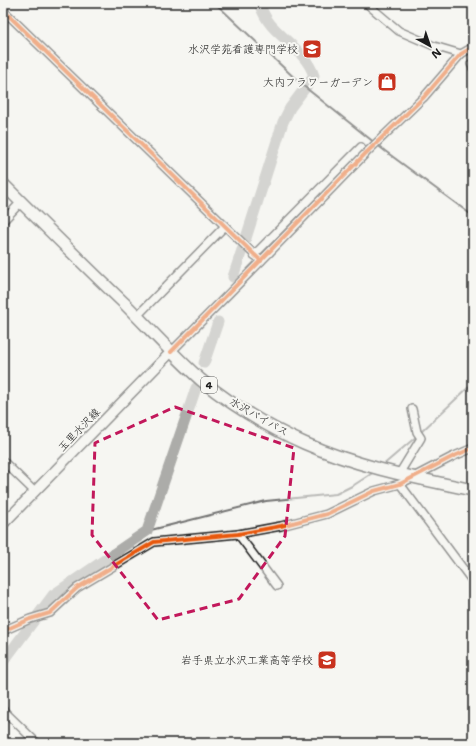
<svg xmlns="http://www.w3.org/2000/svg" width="476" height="746" font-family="'Shantell Sans','Klee One',sans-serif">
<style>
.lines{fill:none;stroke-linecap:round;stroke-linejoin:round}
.stream{stroke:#727271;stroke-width:2}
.river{stroke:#acaca9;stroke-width:11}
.minor-casing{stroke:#1c1c1c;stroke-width:10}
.major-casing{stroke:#1c1c1c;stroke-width:12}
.highway-casing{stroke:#1c1c1c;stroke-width:14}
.minor{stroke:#f6f6f2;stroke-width:7}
.major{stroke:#f6f6f2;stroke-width:9}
.highway{stroke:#f6f6f2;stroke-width:11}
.rail{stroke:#1c1c1c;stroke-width:2}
.minor-bridge-casing{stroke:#1c1c1c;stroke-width:10;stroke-linecap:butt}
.minor-bridge{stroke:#f6f6f2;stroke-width:7}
.cycleway-casing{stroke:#f6f6f2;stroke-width:6}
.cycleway{stroke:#e8590c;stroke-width:4}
.marked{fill:none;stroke:#c2185b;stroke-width:3;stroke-dasharray:8 5;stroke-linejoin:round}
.labels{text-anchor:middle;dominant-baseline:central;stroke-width:4;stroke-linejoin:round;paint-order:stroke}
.shield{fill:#f6f6f2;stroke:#5d5d5c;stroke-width:1}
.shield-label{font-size:10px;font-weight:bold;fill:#1c1c1c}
.poi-label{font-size:11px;fill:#1c1c1c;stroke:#f6f6f2;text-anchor:end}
.street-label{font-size:11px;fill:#1c1c1c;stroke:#f6f6f2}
</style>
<rect width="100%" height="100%" fill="#f6f6f2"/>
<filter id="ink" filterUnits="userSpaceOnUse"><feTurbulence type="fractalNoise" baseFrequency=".025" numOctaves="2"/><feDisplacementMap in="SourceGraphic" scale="8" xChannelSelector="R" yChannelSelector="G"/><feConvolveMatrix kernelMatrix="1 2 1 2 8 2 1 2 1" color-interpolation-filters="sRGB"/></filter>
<g filter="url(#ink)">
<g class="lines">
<g class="stream">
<path d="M420,433L473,383"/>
<path d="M382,466L417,436"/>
<path d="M147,531L266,501L336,494L354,485L374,472"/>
</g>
<g class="river">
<path d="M246,238L283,122L290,108L314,76C307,54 286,42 271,25C266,19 262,11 259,3"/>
<path d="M233,277L242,250"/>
<path d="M204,363L218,322"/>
<path d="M3,662L53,595L147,531L196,388"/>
</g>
<g class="minor-casing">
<g id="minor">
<path d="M366,3L399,31L434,46L461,54"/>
<path d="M3,10L261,261"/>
<path d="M473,63L471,64L473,68"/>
<path d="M424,97L461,54L473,47"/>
<path d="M3,221L21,202"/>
<path d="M254,255L361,147"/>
<path d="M137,316L225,226"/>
<path d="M171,352L269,253"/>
<path d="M3,461L35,492"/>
<path d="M399,474L421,438L417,432L412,409"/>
<path d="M400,484L473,582"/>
<path d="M238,534L277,586"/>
<path d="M3,631L30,619L50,613L77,588L154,542L238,534L281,526L327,514L374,491L400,484L452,457L473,448"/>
<path d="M3,710L37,743"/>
</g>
</g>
<g class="major-casing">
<path id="major" d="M3,524L171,352"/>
</g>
<g class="highway-casing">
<path id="highway" d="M3,184C43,224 83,264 124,303C150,329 174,356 201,380C232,405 268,427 304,443C358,467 416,478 473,490"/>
</g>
<use href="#minor" class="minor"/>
<use href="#major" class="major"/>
<use href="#highway" class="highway"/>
<path class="rail" d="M215,3L301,84L385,151L473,216"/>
<g class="minor-bridge-casing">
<path id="minor-bridge" d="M269,253L367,152L424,97"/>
</g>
<use href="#minor-bridge" class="minor-bridge"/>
<g class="cycleway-casing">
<g id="cycleway">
<path d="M3,10L261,261"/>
<path d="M171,352L367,152L424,97L461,54L473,47"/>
<path d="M3,631L30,619L50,613L77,588L154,542L238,534L281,526L327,514L374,491L400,484L452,457L473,448"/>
</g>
</g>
<use href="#cycleway" class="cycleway"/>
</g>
</g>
<path d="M0 0H476V746H0ZM175,407L294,448L285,536L239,599L158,620L92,535L95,443Z" fill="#f6f6f2" fill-opacity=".55" fill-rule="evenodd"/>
<path class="marked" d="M175,407L294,448L285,536L239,599L158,620L92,535L95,443Z"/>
<defs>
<g id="school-square" transform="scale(1)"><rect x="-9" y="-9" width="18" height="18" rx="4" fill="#c8321e" stroke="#f6f6f2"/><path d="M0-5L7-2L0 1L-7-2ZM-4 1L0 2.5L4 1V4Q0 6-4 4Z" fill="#fff"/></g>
<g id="shop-square" transform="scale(1)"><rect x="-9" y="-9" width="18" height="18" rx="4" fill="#c8321e" stroke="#f6f6f2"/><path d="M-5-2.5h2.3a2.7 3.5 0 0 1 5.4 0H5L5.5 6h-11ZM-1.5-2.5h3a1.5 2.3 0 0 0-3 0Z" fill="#fff"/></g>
</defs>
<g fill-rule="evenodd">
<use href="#school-square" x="312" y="49"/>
<use href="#shop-square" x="387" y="82"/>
<use href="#school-square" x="327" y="660"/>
</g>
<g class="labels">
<rect class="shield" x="201" y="377" width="16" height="16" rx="3"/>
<g class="shield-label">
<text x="209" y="385">4</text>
</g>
<g class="poi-label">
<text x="298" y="49">水沢学苑看護専門学校</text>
<text x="373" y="82">大内フラワーガーデン</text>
<text x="313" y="660">岩手県立水沢工業高等学校</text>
</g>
<g class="street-label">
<text transform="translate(259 417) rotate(30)">水沢バイパス</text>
<text transform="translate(79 430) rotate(-46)">玉里水沢線</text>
</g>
</g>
<rect width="476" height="746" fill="none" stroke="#f6f6f2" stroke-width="16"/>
<rect x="8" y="8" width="460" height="730" fill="none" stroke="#1c1c1c" stroke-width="1.5" filter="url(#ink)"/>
<g transform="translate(430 46) rotate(140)" stroke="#f6f6f2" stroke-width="3" paint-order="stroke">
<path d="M0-3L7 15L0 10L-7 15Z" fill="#1c1c1c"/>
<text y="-6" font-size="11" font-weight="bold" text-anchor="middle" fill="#1c1c1c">N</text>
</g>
</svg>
